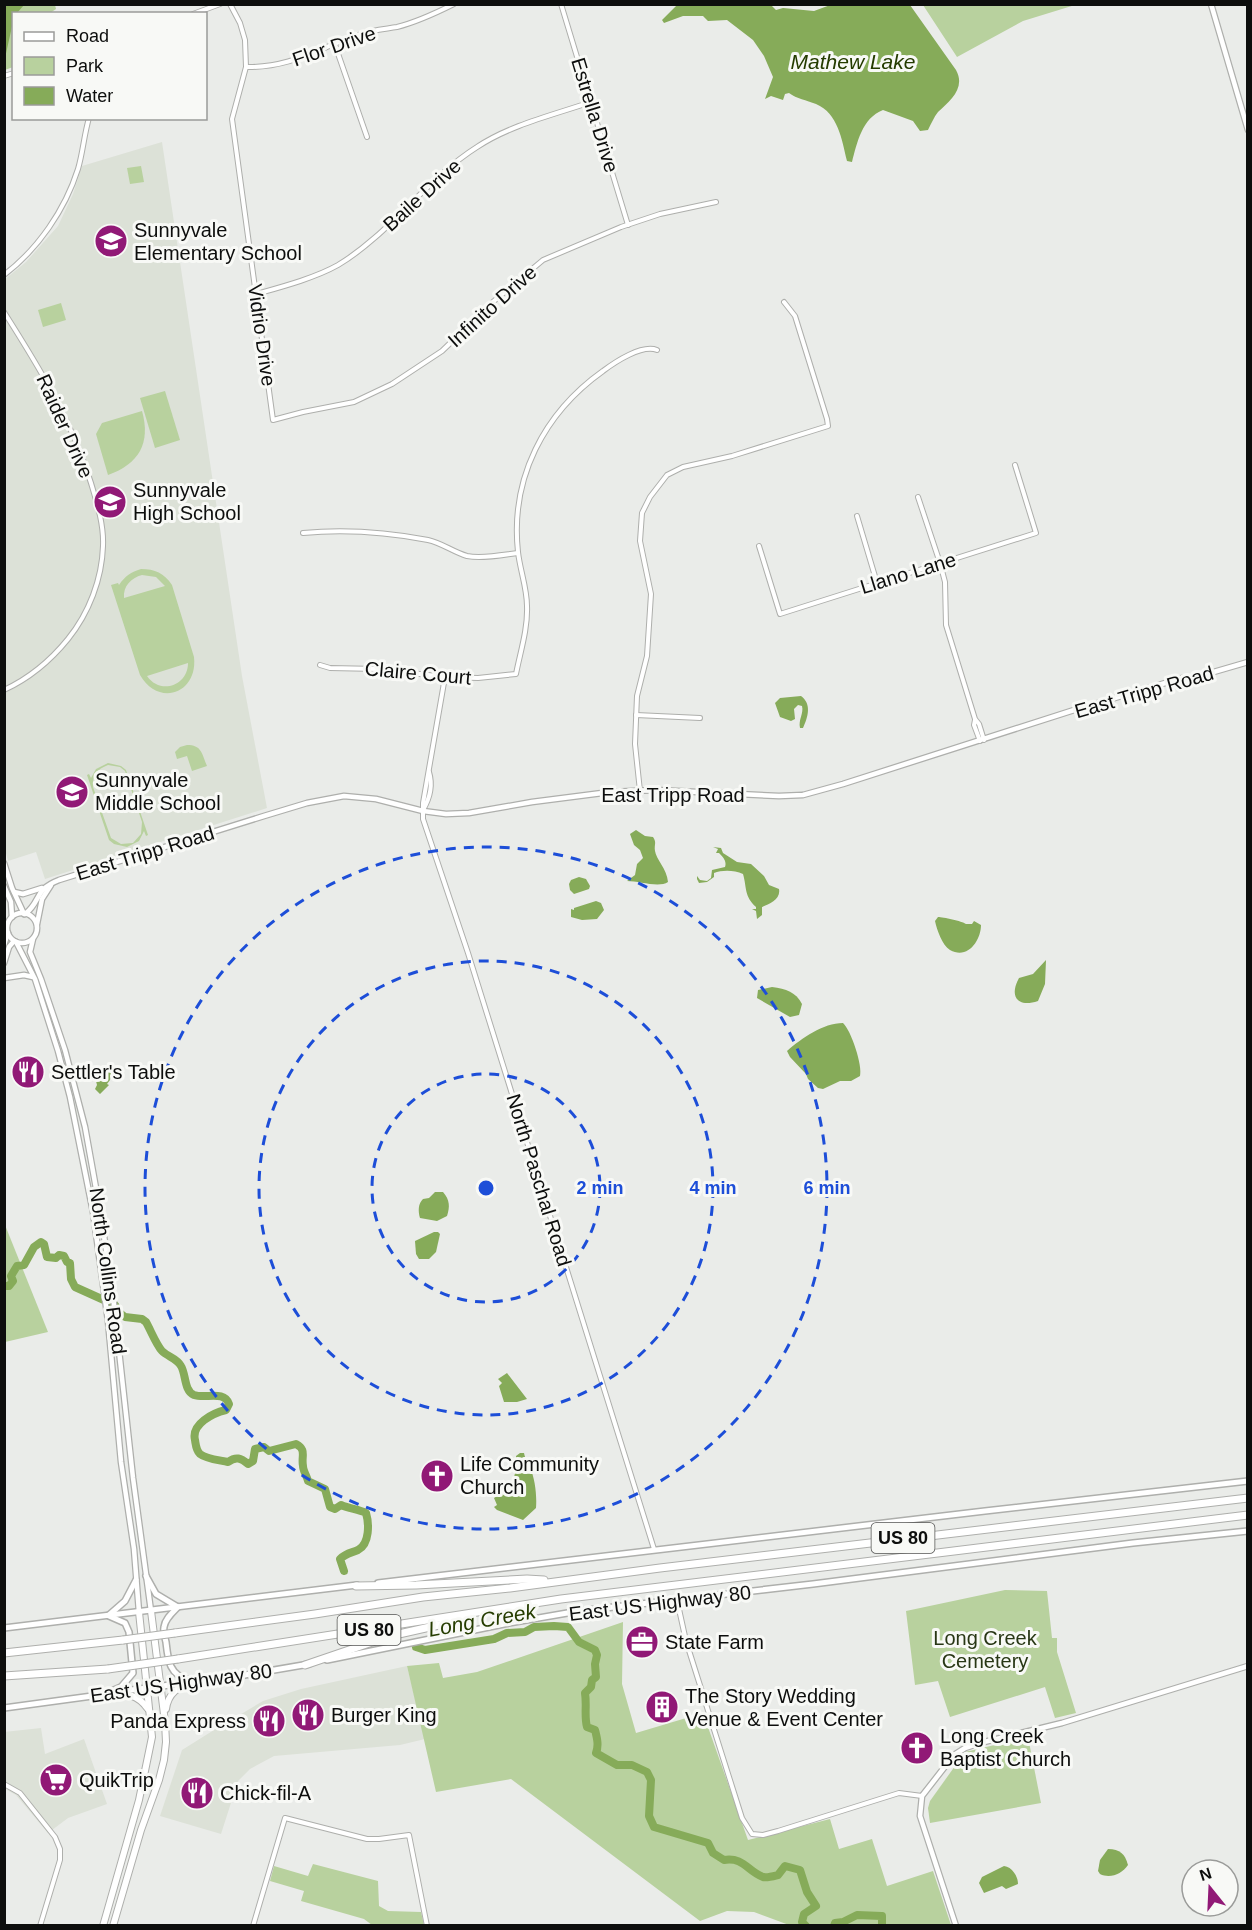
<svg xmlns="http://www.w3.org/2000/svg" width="1252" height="1930" font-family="Arial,sans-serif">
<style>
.built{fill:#dce1d7}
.green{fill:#b8d19e;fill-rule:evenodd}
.water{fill:#86ab59}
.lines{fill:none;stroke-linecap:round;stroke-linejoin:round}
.river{stroke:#86ab59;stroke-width:8}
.minor-casing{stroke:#aeafac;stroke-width:6}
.tertiary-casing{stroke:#aeafac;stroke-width:7}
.secondary-casing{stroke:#aeafac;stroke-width:8}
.primary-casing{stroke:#aeafac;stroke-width:8}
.motorway-casing{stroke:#aeafac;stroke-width:9}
.minor{stroke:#fff;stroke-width:4}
.tertiary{stroke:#fff;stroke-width:4.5}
.secondary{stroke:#fff;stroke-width:5}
.primary{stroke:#fff;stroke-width:6}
.motorway{stroke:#fff;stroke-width:7}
.motorway-bridge-casing{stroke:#aeafac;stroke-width:9;stroke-linecap:butt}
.motorway-bridge{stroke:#fff;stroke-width:7}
.ring{fill:none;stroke:#1d4ed8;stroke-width:3;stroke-dasharray:10 8}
.labels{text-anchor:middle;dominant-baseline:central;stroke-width:6;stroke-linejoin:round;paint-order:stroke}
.shield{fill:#f8f9f6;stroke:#545453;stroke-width:1.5}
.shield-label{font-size:18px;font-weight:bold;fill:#0d0e0d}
.street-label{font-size:20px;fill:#0d0e0d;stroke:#f8f9f6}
.poi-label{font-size:20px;fill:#0d0e0d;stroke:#f8f9f6;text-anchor:start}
.park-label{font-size:20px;fill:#283715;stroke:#f8f9f6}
.water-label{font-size:21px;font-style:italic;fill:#253c00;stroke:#f8f9f6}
.centre{fill:#1d4ed8;stroke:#f8f9f6;stroke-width:3}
.ring-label{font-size:18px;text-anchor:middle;font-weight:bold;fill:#1d4ed8;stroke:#f8f9f6;stroke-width:6;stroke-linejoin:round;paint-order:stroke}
</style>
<rect width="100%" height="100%" fill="#eaece9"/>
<g class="built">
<path d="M162,142L242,676L267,808L45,879L36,852L8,861L5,849L4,280L26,262L58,226L73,194L82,166Z"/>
<path d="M407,1666L425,1739L400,1745L274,1756L250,1769L238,1781L221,1834L160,1816L182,1750L214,1730L263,1701L301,1689Z"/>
<path d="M41,1728L45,1754L84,1739L107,1804L68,1818L48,1833L16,1795L5,1789L4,1732Z"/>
</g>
<g class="green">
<path d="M4,5H55L56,9L50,13L14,14L13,67L5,70Z"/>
<path d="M923,5H1075L1023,21L957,57Z"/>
<path d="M141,166L144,182L130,184L127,168Z"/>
<path d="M61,303L66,320L43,327L38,310Z"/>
<path d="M165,391L180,440L155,448L140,398Z"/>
<path d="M142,411C151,443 139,464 108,475L96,434L102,423Z"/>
<path d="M141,569C155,569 164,573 172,585L194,657C198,694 158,707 140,675L111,585L118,583L119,585C125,576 131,572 141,569ZM142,575L156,577L165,586L124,598C123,586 131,578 142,575ZM188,663C188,686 160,695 147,676Z"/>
<path d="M187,745C202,745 202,754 207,766L192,771L187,756L177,759L175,752L180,747Z"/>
<path d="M108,763L121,766L126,770L148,835L146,836L144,831L139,841L127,847L114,844L109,840L87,775L89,774L91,778L96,769ZM108,765L120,767L125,771L142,822L141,834L133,843L121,844L111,838L93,787C92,776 97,769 108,765Z"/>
<path d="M5,1225L48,1332L5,1342H4Z"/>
<path d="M1005,1590L1047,1591L1052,1638H1057V1652L1076,1713L1055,1718L1045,1687L950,1717L938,1681L915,1685L906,1611Z"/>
<path d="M623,1622L622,1684L636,1733L703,1713L748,1840L830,1819L839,1849L872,1839L887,1886L933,1871L951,1925H789L754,1912L727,1911L700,1921L511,1779L436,1792L407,1666L439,1663L443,1678L477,1672Z"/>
<path d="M1028,1737L1041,1803L930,1823L928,1808L930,1801L965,1752Z"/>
<path d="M313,1864L378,1881L379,1906L388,1911L421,1912L424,1925H372L364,1919L301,1901L304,1891L270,1881L274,1866L308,1876Z"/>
</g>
<g class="water">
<path d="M4,5H24L17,13L14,14L13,22L5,58Z"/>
<path d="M677,5H771L776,10L783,8L814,11L833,4L910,5L956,70C966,88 950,101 938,112C934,117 931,124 928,130L920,131L913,121L883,110C862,118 857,143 852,162L847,161C842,140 838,113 816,104C806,100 797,99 789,93L785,94L783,100L771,96L765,99L773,77L764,56L753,40L727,20L708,21L703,16H683L664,23L662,20Z"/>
<path d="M801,696C812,704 808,717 803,728H800C798,720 804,713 802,706L798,705L794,709L795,719L791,721L780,717L775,703L780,698Z"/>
<path d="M636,830L645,836L653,837C657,843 654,844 655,851C656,859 667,869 668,882C659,888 639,881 627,881L635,875L637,864L643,858L640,850L634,845L630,834Z"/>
<path d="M713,847L721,848L723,853L737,862L751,864L764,876L769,885L779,889C781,899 770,904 762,907V915L757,919L756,911L752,909H756V907C744,896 747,888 743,874C734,870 722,870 714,873V877L707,882L699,883L697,879V876L700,880L707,881L711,878L712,870L725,867C727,861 723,857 719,853H716L718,849Z"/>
<path d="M579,877L586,879L590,886L589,889L574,894L570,890L569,884L571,880Z"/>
<path d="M596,901L601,903L604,910L597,919L582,920L571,917V909L574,910V908Z"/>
<path d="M938,917C943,917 962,921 966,924H972L974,921L981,925C981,940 968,960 950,950C942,945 937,930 935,921Z"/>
<path d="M1046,960L1045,984L1038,1001C1017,1008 1009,996 1019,978L1033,974Z"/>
<path d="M772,987C786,989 796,992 802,1004L799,1015L790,1017L757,998L758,990Z"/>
<path d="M843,1023C851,1030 863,1066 860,1076L851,1081H840L823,1089L818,1088L808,1079L806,1074L790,1057L787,1051C802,1038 823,1023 843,1023Z"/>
<path d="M108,1070L111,1074L110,1080L107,1084L109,1085L100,1094L95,1089L97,1085L96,1081Z"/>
<path d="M435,1192H443C450,1200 450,1207 447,1216L437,1221L420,1218C418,1211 418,1204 423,1199L429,1198Z"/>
<path d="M434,1232H438L440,1234L436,1252L429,1259H419L416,1254L415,1241Z"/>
<path d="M507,1373L527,1399L517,1402H504L499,1386L502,1383L498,1379Z"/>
<path d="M520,1453H524C525,1459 528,1462 530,1467C535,1479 537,1495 536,1508L523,1520L497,1510L494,1507L497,1505L494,1498C498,1495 503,1493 507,1489C516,1481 516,1467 516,1456Z"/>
<path d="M1108,1849C1120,1849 1125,1854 1128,1865C1122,1874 1110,1879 1100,1874L1098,1871L1100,1860Z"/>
<path d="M1004,1866C1012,1867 1018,1876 1018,1884L1006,1889L1002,1886L984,1893L979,1883L982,1877Z"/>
</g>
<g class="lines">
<g class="river">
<path d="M4,1286H9L13,1281L11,1276L17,1266L24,1265L34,1247L41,1242L44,1244L47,1257L56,1258L59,1255L64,1256L67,1262L70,1263L71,1279L75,1287L115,1305L120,1313L125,1317L142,1319L146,1322C151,1331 156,1344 162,1351C168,1357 177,1358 181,1366C186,1374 184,1391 194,1395C206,1399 224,1390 229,1404L226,1410C213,1413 191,1424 195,1440C196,1446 196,1450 200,1454C206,1459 219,1460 228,1462C236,1456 241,1458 248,1464L253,1461L255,1449L264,1447L269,1451L296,1444C307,1450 301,1456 303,1466C303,1471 307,1476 308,1481L325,1489L330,1507L335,1509L341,1505C350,1509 358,1509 366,1513C369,1523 370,1544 358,1550C351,1553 346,1553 340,1559L344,1571"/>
<path d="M416,1647L425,1650L494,1639L507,1633L525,1632L534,1627L554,1626L568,1627L579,1642L595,1650L597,1655L595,1664L596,1677L592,1680L591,1687L585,1693C587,1705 584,1716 587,1727L595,1730C597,1738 599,1745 596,1753L617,1765H632L647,1772L651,1780L649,1816L654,1827L708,1843L713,1853L724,1860C744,1857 747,1871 763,1877C767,1878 774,1876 778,1875L785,1866L800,1870L807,1892L816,1906L804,1914L802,1922L806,1926"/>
<path d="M834,1926L835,1923L843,1922L857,1915L882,1916V1926"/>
</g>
<g class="minor-casing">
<g id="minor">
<path d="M230,4L240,23L245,40L246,67L232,119L273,420L303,412L354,402L392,384L442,351L494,301L543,260L621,227L660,214L716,202"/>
<path d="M561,4L628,225"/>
<path d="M193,14L220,4"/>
<path d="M335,45L367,137"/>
<path d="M246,67C292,68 320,47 361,34C372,30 385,29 397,27C417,22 436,13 454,4"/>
<path d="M4,76L14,73"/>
<path d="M4,275C38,249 65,210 78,169C83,152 84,135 89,118"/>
<path d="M256,294C281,287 315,278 338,265C390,234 425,180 477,147C510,125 553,115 591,102"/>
<path d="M4,312C39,367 72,421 91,483C97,503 104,525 103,546C102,579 89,613 68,639C51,660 30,678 4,690"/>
<path d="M918,497L940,563L945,582L946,625L975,719L979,724L984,740"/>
<path d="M857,516L877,583"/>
<path d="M303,533C345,529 386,532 428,540C442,543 453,552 467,556C483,559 502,555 518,553"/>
<path d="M759,546L780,614L1036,533L1015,465"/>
<path d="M320,665L330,668L378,669L445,677L478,678L516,674C520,653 528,629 527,606C527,588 520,570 518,552C510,478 544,413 603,371C615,362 642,344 657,350"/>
<path d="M445,677L423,803V819L468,953L654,1549"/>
<path d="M636,715L700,718"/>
<path d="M975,720L974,725L980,741"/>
<path d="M640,791L635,744L637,696L647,656L651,594L640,541L642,513L650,497L667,475L683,467L732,456L828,426L827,419L795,316L784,302"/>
<path d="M423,810C430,798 433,785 429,772"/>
<path d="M677,1600L686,1641L742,1818L752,1834L763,1835L778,1831L899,1793L922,1796"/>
<path d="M4,1784L20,1793L55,1837L60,1849V1860L40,1926"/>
<path d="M253,1926L285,1818L367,1839H379L409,1835L427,1926"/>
</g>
</g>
<g class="tertiary-casing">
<g id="tertiary">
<path d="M1211,4L1248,130"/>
<path d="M4,863L12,888L24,914"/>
<path d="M4,886L11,902L12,917"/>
<path d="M14,892L23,894L42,888"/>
<circle cx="22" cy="928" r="15"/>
<path d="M25,914C42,901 33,890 59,880L264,816L307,803L344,796L376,799L423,811L446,814L469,813L532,802L610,792L656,790L779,796L803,795L843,784L1071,711L1182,678H1193L1248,662"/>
<path d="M37,924L42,899L51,885"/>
<path d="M33,939L30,952L41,979L65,1050L85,1127L101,1216L113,1296L133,1478L151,1611"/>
<path d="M16,942L35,979L58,1051L70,1097L93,1212L108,1321L121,1462L134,1549L139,1612"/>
<path d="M4,945L8,933"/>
<path d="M4,963L9,947L14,941"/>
<path d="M4,978L24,975L33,977"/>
<path d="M956,1926L920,1816L922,1796L954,1755L965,1748L980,1743L1062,1723L1248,1666"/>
</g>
</g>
<g class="secondary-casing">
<g id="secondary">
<path d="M146,1576L156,1594L176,1606"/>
<path d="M378,1583L985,1511L1248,1481"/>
<path d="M178,1607C172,1613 165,1619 164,1627C163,1631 165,1638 166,1642C168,1660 169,1675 189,1680"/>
<path d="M109,1615L125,1601L136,1580"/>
<path d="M109,1616L125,1623L129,1632L133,1673L121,1687L112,1691"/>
<path d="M4,1628L357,1585"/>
<path d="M327,1660L504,1624L579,1611L813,1584L1133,1543L1248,1531"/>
<path d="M116,1692L239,1676L309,1664"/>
<path d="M4,1708L107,1694"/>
</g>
</g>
<g class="primary-casing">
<g id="primary">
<path d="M105,1694C124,1694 136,1692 148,1709"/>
<path d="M166,1709C168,1693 179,1686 193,1682"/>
<path d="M103,1926L139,1800L152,1737L139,1612"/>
<path d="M113,1926L141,1830L159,1780L164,1760L166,1742L165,1722L151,1611"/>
</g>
</g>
<g class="motorway-casing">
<g id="motorway">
<path d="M356,1586L416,1585L527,1579L544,1580"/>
<path d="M175,1633L315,1614L423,1597L510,1588L660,1568L1248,1498"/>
<path d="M4,1653L123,1640"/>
<path d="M178,1659L561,1599L1248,1515"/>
<path d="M305,1665L390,1636L470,1618"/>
<path d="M4,1676L108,1669"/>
</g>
</g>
<use href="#minor" class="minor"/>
<use href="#tertiary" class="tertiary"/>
<use href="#secondary" class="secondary"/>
<use href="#primary" class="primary"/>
<use href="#motorway" class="motorway"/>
<g class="motorway-bridge-casing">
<g id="motorway-bridge">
<path d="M123,1640L175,1633"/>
<path d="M108,1669L178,1659"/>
</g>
</g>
<use href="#motorway-bridge" class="motorway-bridge"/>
</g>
<g class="ring">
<circle cx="486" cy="1188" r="114"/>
<circle cx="486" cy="1188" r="227"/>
<circle cx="486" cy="1188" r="341"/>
</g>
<defs>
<g id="school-disc" transform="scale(1.725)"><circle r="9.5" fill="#911976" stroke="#f8f9f6"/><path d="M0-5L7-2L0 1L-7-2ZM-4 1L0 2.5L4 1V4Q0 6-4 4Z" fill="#fff"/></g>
<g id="restaurant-disc" transform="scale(1.725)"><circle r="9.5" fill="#911976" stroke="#f8f9f6"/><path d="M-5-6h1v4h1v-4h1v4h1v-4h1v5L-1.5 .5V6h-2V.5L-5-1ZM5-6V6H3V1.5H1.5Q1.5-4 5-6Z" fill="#fff"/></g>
<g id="church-disc" transform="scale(1.725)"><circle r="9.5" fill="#911976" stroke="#f8f9f6"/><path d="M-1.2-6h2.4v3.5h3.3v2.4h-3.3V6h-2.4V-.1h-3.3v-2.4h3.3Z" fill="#fff"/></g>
<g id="office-disc" transform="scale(1.725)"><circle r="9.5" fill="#911976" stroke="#f8f9f6"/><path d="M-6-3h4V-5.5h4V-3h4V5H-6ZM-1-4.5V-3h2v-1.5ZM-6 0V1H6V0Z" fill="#fff"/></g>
<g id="building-disc" transform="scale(1.725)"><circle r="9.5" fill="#911976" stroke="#f8f9f6"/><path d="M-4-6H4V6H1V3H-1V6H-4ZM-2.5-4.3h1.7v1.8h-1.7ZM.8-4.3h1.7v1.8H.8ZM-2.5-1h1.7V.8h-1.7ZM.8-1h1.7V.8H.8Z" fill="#fff"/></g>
<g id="supermarket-disc" transform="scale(1.725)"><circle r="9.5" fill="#911976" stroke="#f8f9f6"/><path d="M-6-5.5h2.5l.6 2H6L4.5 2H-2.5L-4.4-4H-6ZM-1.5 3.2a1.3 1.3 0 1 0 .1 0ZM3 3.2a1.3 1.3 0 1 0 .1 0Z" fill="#fff"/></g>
</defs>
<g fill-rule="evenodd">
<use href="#school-disc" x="111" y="241"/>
<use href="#school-disc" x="110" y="502"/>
<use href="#school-disc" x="72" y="792"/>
<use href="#restaurant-disc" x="28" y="1072"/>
<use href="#church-disc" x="437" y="1476"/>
<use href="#office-disc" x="642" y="1642"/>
<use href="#building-disc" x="662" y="1707"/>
<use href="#restaurant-disc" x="308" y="1715"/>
<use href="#restaurant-disc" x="269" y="1721"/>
<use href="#church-disc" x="917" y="1748"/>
<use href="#supermarket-disc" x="56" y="1780"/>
<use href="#restaurant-disc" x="197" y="1793"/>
</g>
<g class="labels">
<g class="shield">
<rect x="871.5" y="1523" width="63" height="30" rx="4.5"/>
<rect x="337.5" y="1615" width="63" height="30" rx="4.5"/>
</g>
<g class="shield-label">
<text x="903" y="1538">US 80</text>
<text x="369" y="1630">US 80</text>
</g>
<g class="street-label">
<text transform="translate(334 46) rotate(-19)">Flor Drive</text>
<text transform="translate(595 115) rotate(73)">Estrella Drive</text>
<text transform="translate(422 195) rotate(-42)">Baile Drive</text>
<text transform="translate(492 306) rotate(-42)">Infinito Drive</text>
<text transform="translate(262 335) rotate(82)">Vidrio Drive</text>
<text transform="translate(65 426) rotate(66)">Raider Drive</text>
<text transform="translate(908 573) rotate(-17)">Llano Lane</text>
<text transform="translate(418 673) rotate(5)">Claire Court</text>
<text transform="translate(1144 692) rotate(-16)">East Tripp Road</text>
<text x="673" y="795">East Tripp Road</text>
<text transform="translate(145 853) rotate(-17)">East Tripp Road</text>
<text transform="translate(539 1180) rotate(73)">North Paschal Road</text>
<text transform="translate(108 1271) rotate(82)">North Collins Road</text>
<text transform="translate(660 1603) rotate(-7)">East US Highway 80</text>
<text transform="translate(181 1683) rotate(-8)">East US Highway 80</text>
</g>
<g class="poi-label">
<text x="134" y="230">Sunnyvale<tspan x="134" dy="23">Elementary School</tspan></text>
<text x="133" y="490">Sunnyvale<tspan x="133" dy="23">High School</tspan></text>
<text x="95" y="780">Sunnyvale<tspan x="95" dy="23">Middle School</tspan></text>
<text x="51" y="1072">Settler's Table</text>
<text x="460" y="1464">Life Community<tspan x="460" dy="23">Church</tspan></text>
<text x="665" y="1642">State Farm</text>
<text x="685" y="1696">The Story Wedding<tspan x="685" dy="23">Venue &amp; Event Center</tspan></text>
<text x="331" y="1715">Burger King</text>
<text x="246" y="1721" text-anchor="end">Panda Express</text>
<text x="940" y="1736">Long Creek<tspan x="940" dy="23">Baptist Church</tspan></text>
<text x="79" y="1780">QuikTrip</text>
<text x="220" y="1793">Chick-fil-A</text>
</g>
<g class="park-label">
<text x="985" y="1638">Long Creek<tspan x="985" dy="23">Cemetery</tspan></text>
</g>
<g class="water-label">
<text x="853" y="61">Mathew Lake</text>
<text transform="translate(482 1620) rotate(-10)">Long Creek</text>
</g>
</g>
<circle cx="486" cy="1188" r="9" class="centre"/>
<g class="ring-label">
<text x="600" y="1194">2 min</text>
<text x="713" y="1194">4 min</text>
<text x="827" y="1194">6 min</text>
</g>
<rect width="1252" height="1930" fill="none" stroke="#0d0e0d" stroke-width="12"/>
<rect x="12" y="12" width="195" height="108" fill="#f8f9f6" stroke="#9a9b99" stroke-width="1.5"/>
<rect x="24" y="32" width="30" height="9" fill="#ffffff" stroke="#9a9b99" stroke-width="1.5"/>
<text x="66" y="42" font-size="18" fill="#0d0e0d">Road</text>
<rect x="24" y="57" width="30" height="18" fill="#b8d19e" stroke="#9a9b99" stroke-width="1.5"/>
<text x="66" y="72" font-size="18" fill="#0d0e0d">Park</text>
<rect x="24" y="87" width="30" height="18" fill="#86ab59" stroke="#9a9b99" stroke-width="1.5"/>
<text x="66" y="102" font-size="18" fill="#0d0e0d">Water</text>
<g transform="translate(1210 1888) rotate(342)"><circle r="28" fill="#f8f9f6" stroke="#9a9b99" stroke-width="1.5"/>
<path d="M0-4.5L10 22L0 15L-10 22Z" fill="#911976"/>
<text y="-9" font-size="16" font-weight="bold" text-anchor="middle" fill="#0d0e0d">N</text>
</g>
</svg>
